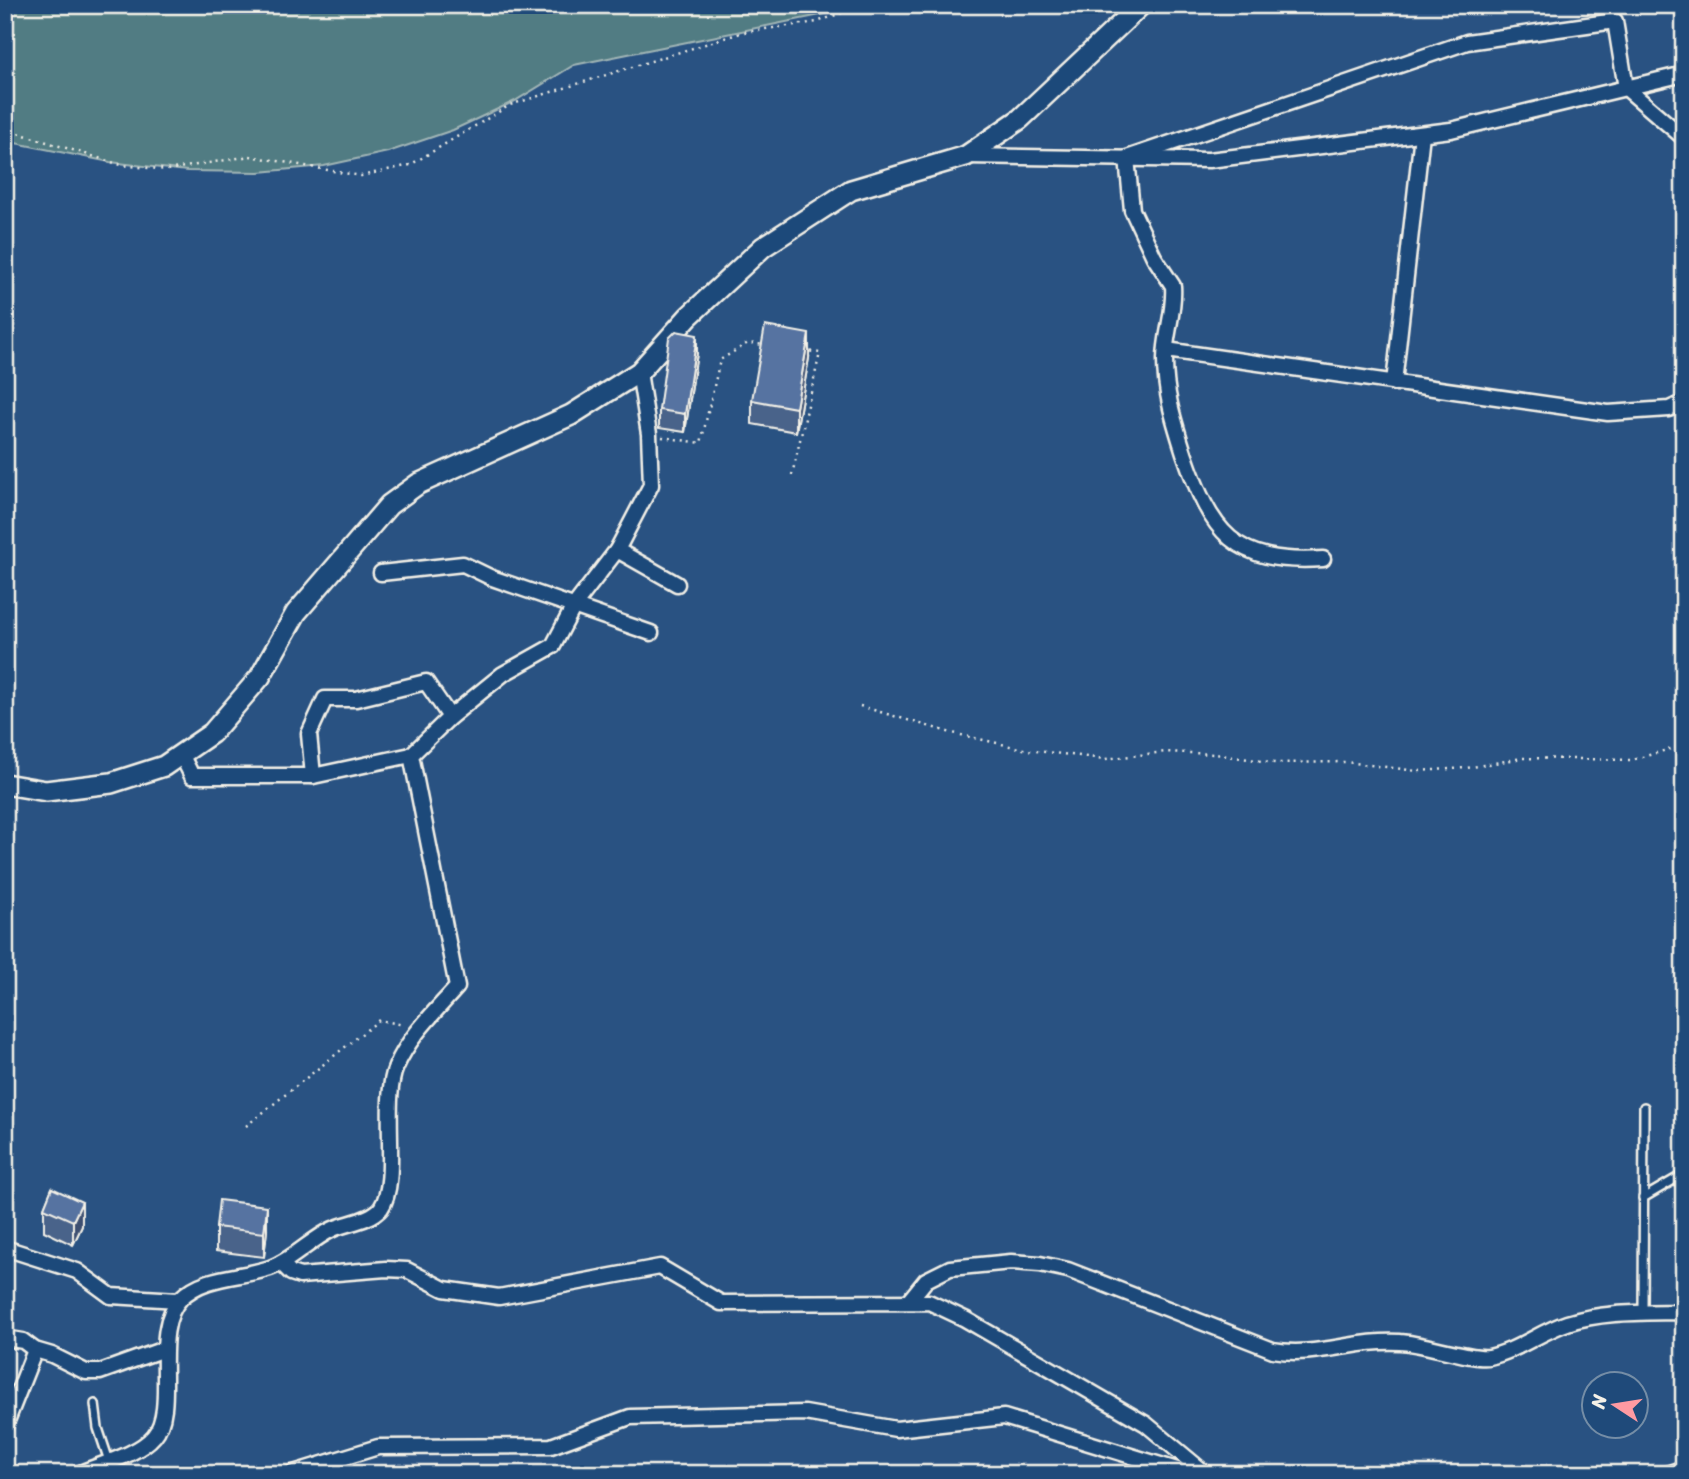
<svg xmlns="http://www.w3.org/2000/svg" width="1689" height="1479" font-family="Sriracha,sans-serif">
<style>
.green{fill:#517b83;stroke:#a2b6b6;stroke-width:2}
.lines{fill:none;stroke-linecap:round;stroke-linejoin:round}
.service-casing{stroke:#f4f1e8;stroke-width:12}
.minor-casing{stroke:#f4f1e8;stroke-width:19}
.tertiary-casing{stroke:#f4f1e8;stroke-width:24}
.path{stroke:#f4f1e8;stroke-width:2.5;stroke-dasharray:2 5;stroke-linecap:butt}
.service{stroke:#1f4a7a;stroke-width:7}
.minor{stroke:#1f4a7a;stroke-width:14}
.tertiary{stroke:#1f4a7a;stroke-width:19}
.wall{fill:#4a638a;stroke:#f4f1e8;stroke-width:2}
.shaded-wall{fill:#3c5071;stroke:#f4f1e8;stroke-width:2}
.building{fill:#5673a1;stroke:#f4f1e8;stroke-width:2}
</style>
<rect width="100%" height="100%" fill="#295282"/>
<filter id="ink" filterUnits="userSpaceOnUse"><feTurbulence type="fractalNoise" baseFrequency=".0143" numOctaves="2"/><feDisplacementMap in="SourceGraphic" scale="14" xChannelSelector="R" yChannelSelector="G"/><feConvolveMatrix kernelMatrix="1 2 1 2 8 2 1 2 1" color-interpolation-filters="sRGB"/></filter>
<g filter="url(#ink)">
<path class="green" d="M5,5H856L840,11L574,65L515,101L453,130L388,152L324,166L259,172L187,171L110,162L5,141Z"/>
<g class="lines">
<g class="service-casing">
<g id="service">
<path d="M1643,1198L1684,1174"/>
<path d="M1643,1313L1644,1107"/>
<path d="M95,1404L98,1428L109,1461"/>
</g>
</g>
<g class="minor-casing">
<g id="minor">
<path d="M966,156L1209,160L1451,130L1684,74"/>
<path d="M1166,350L1608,413L1669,409L1684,402"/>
<path d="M1394,383L1422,134"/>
<path d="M617,550L677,584"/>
<path d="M1323,559C1233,565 1211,532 1184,453C1174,421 1165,394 1165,360C1165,335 1175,311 1173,286L1154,257L1132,210L1127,158L1467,42L1615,21L1626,88L1684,138"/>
<path d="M381,573L463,564L492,578L651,633"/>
<path d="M181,754L192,776H313L411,755"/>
<path d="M313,776L309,734L325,699H356L426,682L450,717"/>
<path d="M5,1248L77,1271L111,1296L178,1300"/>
<path d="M281,1263L291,1273L300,1276L386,1269L407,1270L444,1289L499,1297L660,1267L721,1303L929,1302L965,1319L1146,1424L1206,1474"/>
<path d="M909,1301L926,1280L950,1268L1011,1262L1040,1264L1068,1270L1273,1350C1315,1358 1356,1339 1400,1342C1423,1343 1472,1360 1489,1357C1517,1351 1540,1332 1567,1323C1604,1311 1646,1313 1684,1312"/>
<path d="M5,1338L23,1341L35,1350L52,1355L86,1372H100L164,1349"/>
<path d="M5,1426L35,1350"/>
<path d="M78,1474C101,1464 138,1455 154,1436C179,1406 149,1331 181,1298C205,1275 240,1278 270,1268C293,1260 311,1239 333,1229C347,1223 372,1220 381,1208C400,1181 381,1101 396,1067C409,1036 436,1011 457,987L411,755L450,717L503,674L553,646L574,606L617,550L651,485L649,434L639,372"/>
<path d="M290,1474L378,1447L551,1446L630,1417L805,1413L896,1429L1004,1417L1190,1474"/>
<path d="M1667,1474L1684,1468"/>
</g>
</g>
<g class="tertiary-casing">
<path id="tertiary" d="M5,784L46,791L111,783L164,766L212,733L260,677L296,613L389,505L418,484L571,415L639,372L689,316L763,247L851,190L966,156L1020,119L1141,5"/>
</g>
<g class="path">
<path d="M5,129L121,165L167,170L250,156L361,176L410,165L510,105L744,32L817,22L863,5"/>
<path d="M662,437L701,443L720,360L748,343L766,345"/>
<path d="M792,475L820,353L807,351"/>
<path d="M860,706L948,732L1028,750L1105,759L1165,752L1215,754L1275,763L1346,762L1417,771L1467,768L1522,758L1632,760L1684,745"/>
<path d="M246,1126L379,1020L404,1025"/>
</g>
<use href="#service" class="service"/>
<use href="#minor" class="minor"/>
<use href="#tertiary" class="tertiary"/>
</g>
<g class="wall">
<path d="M697,353L685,432L659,428V410Z"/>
<path d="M809,358L796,432L752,424V400Z"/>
<path d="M52,1188L82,1226L73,1245L44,1231V1208Z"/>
<path d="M216,1227L267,1230L264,1257L216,1251Z"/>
</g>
<g class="shaded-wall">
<path d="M809,334V358L796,432V408Z"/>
<path d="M697,335V353L685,432V414Z"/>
<path d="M82,1202V1226L73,1245V1221Z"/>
<path d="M267,1206V1230L264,1257V1233Z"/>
</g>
<g class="building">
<path d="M765,326L809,334L796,408L752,400Z"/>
<path d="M676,331L697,335L685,414L659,410L669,338Z"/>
<path d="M52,1188L82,1202L73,1221L44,1208Z"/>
<path d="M219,1200L267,1206L264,1233L216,1227Z"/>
</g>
</g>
<rect width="1689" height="1479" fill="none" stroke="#1f4a7a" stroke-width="28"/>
<rect x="14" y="14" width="1661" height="1451" fill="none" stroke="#f4f1e8" stroke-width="2.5" filter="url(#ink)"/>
<g transform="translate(1615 1405) rotate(282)"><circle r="33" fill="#1f4a7a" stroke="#748da6" stroke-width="2"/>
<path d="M0-5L12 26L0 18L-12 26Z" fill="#ff9aa2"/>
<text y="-10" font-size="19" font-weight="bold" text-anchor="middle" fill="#f4f1e8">N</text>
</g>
</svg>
